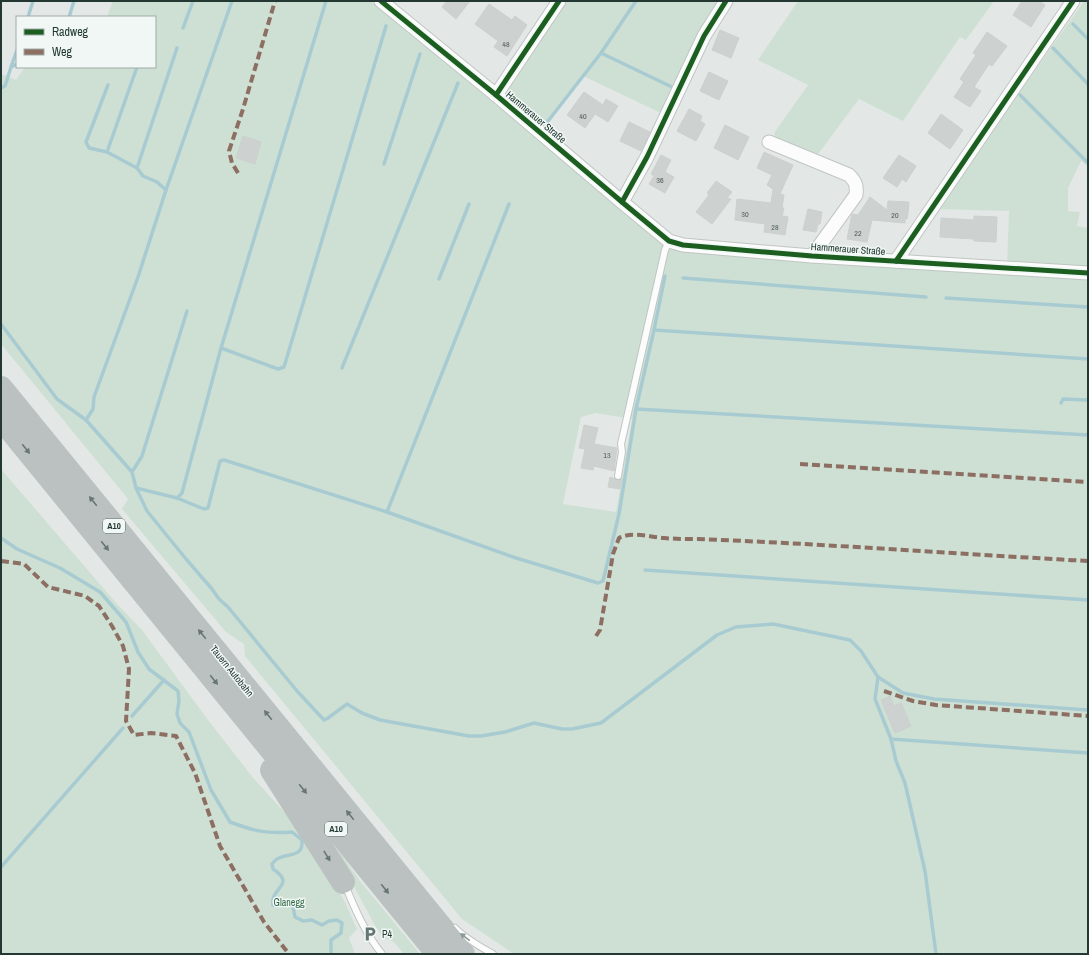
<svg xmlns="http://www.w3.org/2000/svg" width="1089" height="955" font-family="'Archivo Narrow',sans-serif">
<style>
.green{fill:#cee0d3;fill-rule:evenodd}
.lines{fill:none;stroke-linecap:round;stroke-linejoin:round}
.stream{stroke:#a8cbd2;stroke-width:3.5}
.building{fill:#cdd1d0;stroke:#ccd0cf}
.lane-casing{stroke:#c0c5c3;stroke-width:8}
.street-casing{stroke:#c0c5c3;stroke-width:15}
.highway-casing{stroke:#bcc4c2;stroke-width:24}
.lane{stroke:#fbfcfb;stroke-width:6}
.street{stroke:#fbfcfb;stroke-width:13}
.highway{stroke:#bac1c0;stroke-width:22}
.quiet{stroke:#8d6e63;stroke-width:4;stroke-dasharray:8 4;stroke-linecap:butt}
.cycleway-casing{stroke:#f1f7f4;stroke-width:8}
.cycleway{stroke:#1b5e20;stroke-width:5}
.oneway{fill:#677672}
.oneway2{fill:#8f9a97}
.labels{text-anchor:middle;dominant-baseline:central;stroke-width:3;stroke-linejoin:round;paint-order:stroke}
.number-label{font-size:8px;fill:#4e5e5a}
.shield{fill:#f1f7f4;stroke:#61716d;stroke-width:1}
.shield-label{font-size:9px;font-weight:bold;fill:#233833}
.street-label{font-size:10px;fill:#233833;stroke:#f1f7f4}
.park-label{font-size:10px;fill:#326a49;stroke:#f1f7f4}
.poi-label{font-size:10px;fill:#233833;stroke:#f1f7f4;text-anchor:start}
</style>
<rect width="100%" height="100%" fill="#e3e8e6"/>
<g class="green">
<path d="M113,1H371L504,111L540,138L669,249L1088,274V954H514L462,919L245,656L244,644L226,632L122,509L128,499L1,344V74L16,80L25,67H155V17H107ZM596,413L632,419L616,512L563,504L581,417Z"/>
<path d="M562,1H720L663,114L583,76L544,129L502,94Z"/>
<path d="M798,1H994L966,40L960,37L903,121L859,99L816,157L776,139L774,133L808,85L758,60Z"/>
<path d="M1084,1H1088V167L1081,161L1068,188V211L1080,212L1077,226L1088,228V269L1007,265L1009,211L937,209Z"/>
<path d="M1,469L117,604L142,630L208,720L255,780L288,816L327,871L345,902L357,929L349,938L355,954H1Z"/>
<path d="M337,848L360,881L420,954H404L394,942L383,937L374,924L349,877Z"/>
</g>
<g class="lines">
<g class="stream">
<path d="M28,17L33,1"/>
<path d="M69,17L74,1"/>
<path d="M1073,24L1088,39"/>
<path d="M183,28L193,1"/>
<path d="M1053,48L1088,84"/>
<path d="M601,53L674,88"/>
<path d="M11,67L17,50"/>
<path d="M108,85L86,142L89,148L107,152L137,168L143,176L157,182L166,190"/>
<path d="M1,88L5,86L11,67L17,64"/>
<path d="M1020,95L1087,162"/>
<path d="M545,125L601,53L636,1"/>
<path d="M107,152L137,67"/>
<path d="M384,164L420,54"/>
<path d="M137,168L177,48"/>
<path d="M683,278L926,297"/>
<path d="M439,279L469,204"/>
<path d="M946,298L1088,307"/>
<path d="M1,324L57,399L86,420L132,472L136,488L147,511L186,559L212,589L219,599L228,607L297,691L324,720L328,718L347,704L362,713L380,720L469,736H481L505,732L534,723L562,729H572L601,723L717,635L736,627L773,624L850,640L861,651L878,677L903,693L934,699L1088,710"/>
<path d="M654,330L1088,359"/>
<path d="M221,348L278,369L284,367L386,26"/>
<path d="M342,368L458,83"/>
<path d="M1061,403L1063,399L1088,400"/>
<path d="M636,409L1088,435"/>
<path d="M86,420L93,409L94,397L138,277L166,190L232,1"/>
<path d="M132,472L142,456L187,311"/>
<path d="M136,488L177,498L204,509L208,508L220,461L224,460L387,512L513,557L598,583L603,581L619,514L636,409L654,330L665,276"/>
<path d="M177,498L182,493L221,348L326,1"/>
<path d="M387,512L509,204"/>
<path d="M1,538L17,549L60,568L100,592L126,622L138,652L149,669L178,691L179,701L177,714L180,723L189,732L211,790L230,822C254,831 266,834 292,832L302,840C303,859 288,852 277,859C275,860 274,862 272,864L273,869C297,885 270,887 273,905C280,907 286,904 293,907L295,917L303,921L312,920L322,925L329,921L337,920L342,923L341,933L331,940V954"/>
<path d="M645,570L1088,600"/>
<path d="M878,677L875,699L891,739L896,761L905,783L925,871L936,954"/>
<path d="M132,716L164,680"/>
<path d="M891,739L1088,753"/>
<path d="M1,867L123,728"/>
</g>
</g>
<g class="building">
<path d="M447,1H470L456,19L442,7Z"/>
<path d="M1022,1H1039L1045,5L1031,27L1013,15Z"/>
<path d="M489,4L512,20L515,16L527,25L507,56L494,47L498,41L475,24Z"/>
<path d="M720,30L739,38L731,58L712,50Z"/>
<path d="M987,32L1007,46L992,66L989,64L974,87L981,91L970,107L954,97L964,82L960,79L976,55L973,53Z"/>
<path d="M709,72L728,81L719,100L700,91Z"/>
<path d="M584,92L603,105L606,99L618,106L608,122L595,114L585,128L567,115Z"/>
<path d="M689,109L702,116L700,121L705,124L696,141L677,131Z"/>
<path d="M941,114L963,130L950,149L928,133Z"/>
<path d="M629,122L650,132L641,151L620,141Z"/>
<path d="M725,125L749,137L738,160L714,148Z"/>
<path d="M243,136L261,142L255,164L236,158Z"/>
<path d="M764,152L793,165L780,194L784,195L782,208H784L782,216L788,217L785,235L764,232L765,224L735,220L737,199L771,203L773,189L767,185L772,175L757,168Z"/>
<path d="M661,155L671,160L665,172L674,177L665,193L649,184L654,176L651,174Z"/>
<path d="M899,155L916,166L906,182L902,179L897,187L883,178Z"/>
<path d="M716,181L732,192L727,198L731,199L712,224L696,212L709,195L707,193Z"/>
<path d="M870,197L887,210L888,201L909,202L908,214L907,219H905V223L872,220L867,242L847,239L852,214L858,215Z"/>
<path d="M808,209L822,212L820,224H818L816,232L803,230Z"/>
<path d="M974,216L997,217L996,242L974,241V239L940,237L941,218L974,220Z"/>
<path d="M584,425L598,428L594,444L617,448L614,471L594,466L593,470L581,468L585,449L579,448Z"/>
<path d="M610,477L617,480L622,479L620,489L608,487Z"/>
<path d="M890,696L894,706L901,703L911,726L895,733L881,700Z"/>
</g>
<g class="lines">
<g class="lane-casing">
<g id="lane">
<path d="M618,476L622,452L621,444L665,250L669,241"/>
<path d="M345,885C355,909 365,933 382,954"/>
<path d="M455,928C466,939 479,946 493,954"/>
</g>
</g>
<g class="street-casing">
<g id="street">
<path d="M381,1L496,95L622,202L669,241L683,245L812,256L1088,273"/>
<path d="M496,95L559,1"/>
<path d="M769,142L849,175C856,182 857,186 856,195L812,256"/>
<path d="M622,202L647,157L704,36L726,1"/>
<path d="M896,261L1073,1"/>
</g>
</g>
<g class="highway-casing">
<g id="highway">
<path d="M1,388L463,954"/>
<path d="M1,418L438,954"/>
<path d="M272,770L343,882"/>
</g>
</g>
<use href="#lane" class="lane"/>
<use href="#street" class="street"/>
<use href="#highway" class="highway"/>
<g class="quiet">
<path d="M238,173L232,163L229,151L243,109L275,1"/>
<path d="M800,464L1088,482"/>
<path d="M1,561L24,564L48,587L85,596L99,606L112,626L123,646L129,669L126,721L134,735L151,733L176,736L195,773L220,846L264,922L289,954"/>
<path d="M596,636L600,630L613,554L619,538C633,531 649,537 664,538C675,539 686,539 697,539C828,544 958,554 1088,561"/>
<path d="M884,691L913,701L936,705L1088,716"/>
</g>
<g class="cycleway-casing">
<g id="cycleway">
<path d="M381,1L496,95L622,202L669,241L683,245L812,256L1088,273"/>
<path d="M496,95L559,1"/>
<path d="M622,202L647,157L704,36L726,1"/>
<path d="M896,261L1073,1"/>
</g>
</g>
<use href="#cycleway" class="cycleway"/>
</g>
<defs><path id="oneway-solid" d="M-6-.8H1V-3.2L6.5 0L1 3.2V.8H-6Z"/></defs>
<g class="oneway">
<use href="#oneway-solid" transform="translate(26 449) rotate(51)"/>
<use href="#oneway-solid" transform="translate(93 501) rotate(-129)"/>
<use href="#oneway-solid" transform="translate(105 546) rotate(51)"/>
<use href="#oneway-solid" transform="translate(202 634) rotate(-129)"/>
<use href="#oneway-solid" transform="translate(214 680) rotate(51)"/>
<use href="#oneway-solid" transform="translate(268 715) rotate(-129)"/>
<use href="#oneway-solid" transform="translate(303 789) rotate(51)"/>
<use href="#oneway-solid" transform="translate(350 815) rotate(-129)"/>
<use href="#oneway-solid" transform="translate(327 856) rotate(58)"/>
<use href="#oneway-solid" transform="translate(385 889) rotate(51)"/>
</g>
<use class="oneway2" href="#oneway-solid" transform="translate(465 937) rotate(-142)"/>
<defs>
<g id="parking-bare" transform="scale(1.2)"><path d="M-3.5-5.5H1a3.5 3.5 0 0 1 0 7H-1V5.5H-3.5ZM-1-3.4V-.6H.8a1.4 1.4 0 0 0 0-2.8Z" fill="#667672" stroke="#f1f7f4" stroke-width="2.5" paint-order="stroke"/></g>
</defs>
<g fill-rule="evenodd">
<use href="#parking-bare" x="370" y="934"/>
</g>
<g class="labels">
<g class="number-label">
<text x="506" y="44">48</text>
<text x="583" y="116">40</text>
<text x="660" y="180">36</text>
<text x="745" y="214">30</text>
<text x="895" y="215">20</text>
<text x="775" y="227">28</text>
<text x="858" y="233">22</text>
<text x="607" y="455">13</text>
</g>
<g class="shield">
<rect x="103" y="519" width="22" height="14" rx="3"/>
<rect x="325" y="822" width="22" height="14" rx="3"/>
</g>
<g class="shield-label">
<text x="114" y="526">A10</text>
<text x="336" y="829">A10</text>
</g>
<g class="street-label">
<text transform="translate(536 117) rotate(40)">Hammerauer Straße</text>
<text transform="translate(848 249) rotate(4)">Hammerauer Straße</text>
<text transform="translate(232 671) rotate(51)">Tauern Autobahn</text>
</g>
<g class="park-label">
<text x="289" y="902">Glanegg</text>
</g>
<g class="poi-label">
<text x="382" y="934">P4</text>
</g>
</g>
<rect width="1089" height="955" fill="none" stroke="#233833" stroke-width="4"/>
<rect x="16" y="16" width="140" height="52" fill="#f1f7f4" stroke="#9faba7"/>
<rect x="24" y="29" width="20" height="6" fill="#1b5e20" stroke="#9faba7"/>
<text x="52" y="36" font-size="12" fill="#233833">Radweg</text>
<rect x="24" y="49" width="20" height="6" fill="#8d6e63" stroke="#9faba7"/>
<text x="52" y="56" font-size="12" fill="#233833">Weg</text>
</svg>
